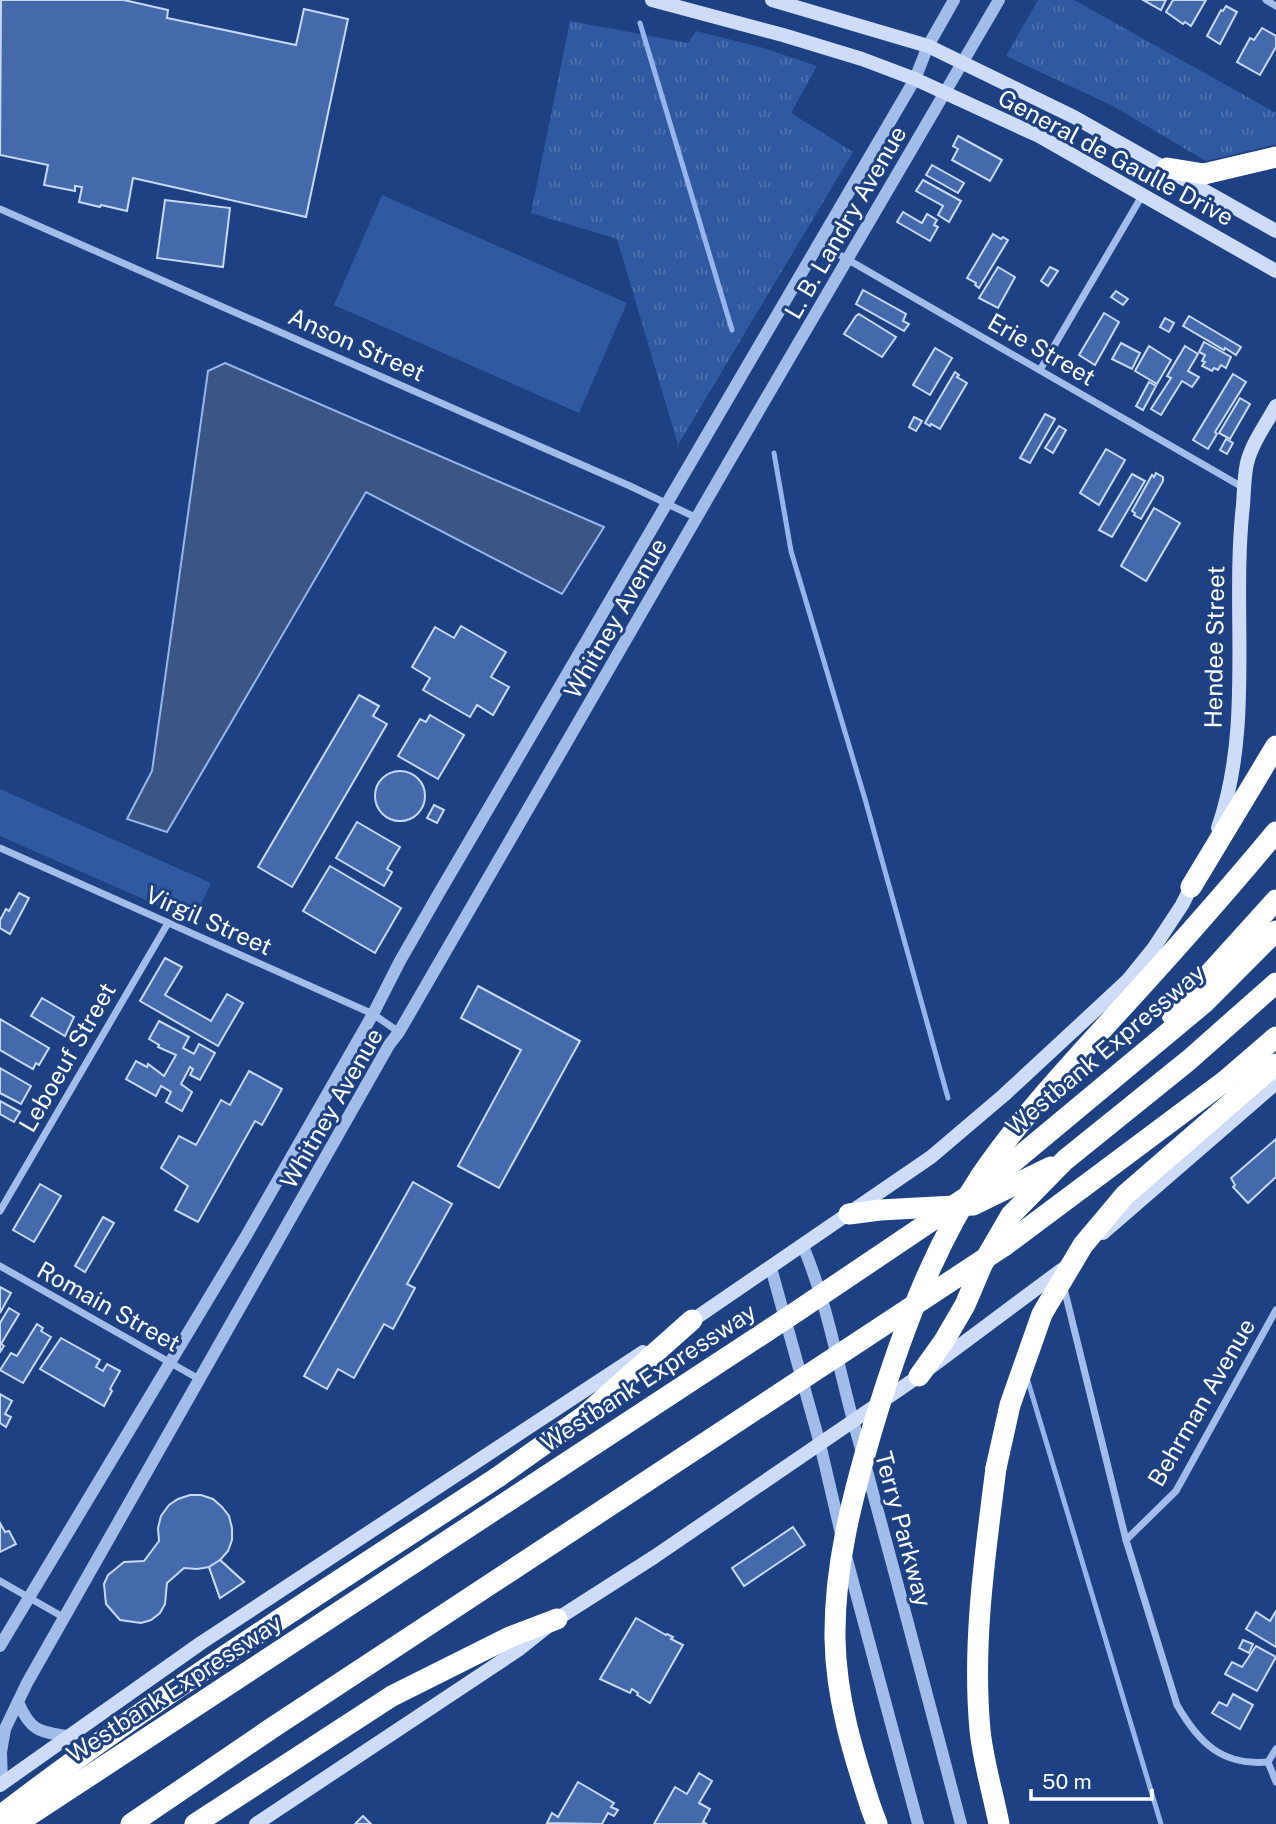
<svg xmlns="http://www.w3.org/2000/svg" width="1276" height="1824" font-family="'Public Sans',sans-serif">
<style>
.grass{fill:url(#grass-tufts)}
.green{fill:#3059a1}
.water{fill:#3b5686;stroke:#96b6eb;stroke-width:2}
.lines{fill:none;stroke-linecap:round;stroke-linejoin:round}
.stream{stroke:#96b6eb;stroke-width:5}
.building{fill:#456aab;stroke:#c7d9f7;stroke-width:2}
.minor{stroke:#a2bdea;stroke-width:7}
.tertiary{stroke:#a2bdea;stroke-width:12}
.secondary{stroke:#cedcf7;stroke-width:14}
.motorway{stroke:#fff;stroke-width:21}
.motorway-bridge{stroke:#fff;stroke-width:21}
.labels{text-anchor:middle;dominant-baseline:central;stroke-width:6;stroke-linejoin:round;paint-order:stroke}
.street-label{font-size:24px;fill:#fff;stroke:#1d4182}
</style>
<defs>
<pattern id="grass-tufts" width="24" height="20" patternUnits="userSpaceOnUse" patternTransform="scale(1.75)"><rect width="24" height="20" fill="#3059a1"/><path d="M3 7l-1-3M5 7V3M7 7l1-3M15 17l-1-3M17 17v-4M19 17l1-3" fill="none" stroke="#4f72af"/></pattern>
</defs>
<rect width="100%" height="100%" fill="#1d4182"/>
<g class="grass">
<path d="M1038,0H1074L1276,113V144L1206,161L1111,105L1006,56Z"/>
<path d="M570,21L688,43L696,31L763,48L817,66L791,113L853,152L678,445L617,239L531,213Z"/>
</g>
<g class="green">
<path d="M382,195L627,303L579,413L334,305Z"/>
<path d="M0,789L211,883L193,921L0,836Z"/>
</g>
<path class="water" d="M225,363L604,527L562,594L366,492L167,832L127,819L152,771L208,371Z"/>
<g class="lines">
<g class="stream">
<path d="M640,23L732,330"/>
<path d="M774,453L791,551L865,799L948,1098"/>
<path d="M1027,1378L1161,1824"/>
</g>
</g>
<g class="building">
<path d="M1,0H124L168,10L167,18L296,45L304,9L348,19L306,217L133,178L127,211L101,205L100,207L79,202L82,187L75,186V191L44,185L48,165L0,155Z"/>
<path d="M1143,0H1166L1161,10Z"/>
<path d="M1173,0H1206L1191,26L1185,22L1183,24L1166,12Z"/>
<path d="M1226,6L1237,12L1220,44L1207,36L1221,10L1223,11Z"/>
<path d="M1262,28L1276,36V47L1260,75L1237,62L1250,38L1254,40Z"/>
<path d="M958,136L1002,160L990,181L952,160L958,149L953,146Z"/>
<path d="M932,165L964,183L958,193L926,175Z"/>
<path d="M923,180L961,201L949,222L938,215L943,206L916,191Z"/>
<path d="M165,200L230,208L223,267L157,258Z"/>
<path d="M903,212L922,223L927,214L937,220L934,225L938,227L930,241L897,222Z"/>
<path d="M993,234L1001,239L1003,237L1008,240L979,288L975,285L976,283L967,278Z"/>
<path d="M998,267L1015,277L998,308L979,298Z"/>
<path d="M1050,267L1058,271L1048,286L1041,281Z"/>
<path d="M863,290L906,314L903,321L909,324L904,331L856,304Z"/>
<path d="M1116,291L1128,299L1123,305L1111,297Z"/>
<path d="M1104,313L1119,322L1095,365L1079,355Z"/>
<path d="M859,314L896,337L882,357L844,334L856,316Z"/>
<path d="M1189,316L1241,347L1236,355L1225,348L1224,350L1183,326Z"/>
<path d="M1165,318L1174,323L1169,332L1160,327Z"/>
<path d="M1204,342L1231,357L1226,368L1221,365L1218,370L1214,368L1212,371L1202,366L1205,362L1202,361L1205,355L1199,352Z"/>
<path d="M1121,343L1140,353L1132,369L1112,359Z"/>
<path d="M1149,346L1171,360L1157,384L1135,371Z"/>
<path d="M1185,346L1198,354L1188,371L1199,377L1192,387L1182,381L1161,415L1151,409L1171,378L1167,376Z"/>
<path d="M935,348L952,358L930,395L913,385Z"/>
<path d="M955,372L959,375L957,377L967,383L940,429L931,424L930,426L925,423Z"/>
<path d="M1233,374L1246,382L1215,432L1217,434L1208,449L1193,440Z"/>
<path d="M1149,382L1156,386L1143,410L1136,406Z"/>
<path d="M1240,398L1250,404L1230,439L1219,433Z"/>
<path d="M1045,414L1055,419L1030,463L1020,458Z"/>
<path d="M914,417L922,421L916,431L909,427Z"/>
<path d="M1059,426L1066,430L1053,453L1045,448Z"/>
<path d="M1226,439L1233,443L1227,454L1220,450Z"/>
<path d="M1106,449L1125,460L1099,505L1080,493Z"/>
<path d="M1156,473L1163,477V481L1141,519L1134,515L1135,513L1132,511L1152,475L1154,477Z"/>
<path d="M1132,474L1145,481L1112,537L1099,530Z"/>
<path d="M1154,508L1180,523L1146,581L1121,566Z"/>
<path d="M461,626L506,652L491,677L509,687L493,715L477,705L470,717L423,690L430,678L412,667L435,627L454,638Z"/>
<path d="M359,695L379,706L373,716L387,724L292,887L258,867Z"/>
<path d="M430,715L464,735L438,779L398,756L420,719L426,722Z"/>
<circle cx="400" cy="796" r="25"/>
<path d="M434,805L444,810L437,823L427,818Z"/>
<path d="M357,822L400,847L387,869L392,872L384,886L336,858Z"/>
<path d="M330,866L401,908L375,953L303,911Z"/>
<path d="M19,893L29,898L10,934L0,928V920L6,909L9,911Z"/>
<path d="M165,958L182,967L165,995L211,1021L227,994L243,1003L218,1046L140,1001Z"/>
<path d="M478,986L580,1041L499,1188L458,1166L521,1050L461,1018Z"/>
<path d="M42,998L74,1017L65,1036L31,1016Z"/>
<path d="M0,1019L49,1048L39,1065L36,1063L33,1069L0,1050Z"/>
<path d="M159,1021L189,1037L183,1048L194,1054L199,1044L215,1053L200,1080L190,1075L193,1069L190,1067L181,1084L192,1092L182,1111L166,1102L171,1092L161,1086L156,1096L126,1079L136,1061L147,1067L148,1064L164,1076L176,1055L158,1047L159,1045L149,1039Z"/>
<path d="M0,1068L31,1086L21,1104L0,1093Z"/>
<path d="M249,1071L282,1089L262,1125L255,1121L198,1222L175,1210L188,1186L161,1168L179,1136L196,1145L221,1100L230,1105Z"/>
<path d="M0,1101L20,1112L14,1122L0,1114Z"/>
<path d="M1276,1139V1177L1248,1203L1233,1187L1235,1185L1231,1178Z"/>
<path d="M413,1182L452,1204L407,1284L415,1288L393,1329L384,1324L354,1378L338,1369L327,1389L304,1376Z"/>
<path d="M40,1184L61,1196L34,1242L13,1230Z"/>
<path d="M103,1217L114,1223L85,1272L75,1266Z"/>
<path d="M0,1287L11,1293L0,1313Z"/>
<path d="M9,1308L19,1314L1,1344L4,1346L0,1352V1323Z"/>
<path d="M37,1324L43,1328L41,1331L51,1337L23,1383L0,1370L11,1353L17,1356Z"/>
<path d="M61,1338L100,1360L96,1367L103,1371L107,1364L120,1371L110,1389L112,1391L104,1406L40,1369Z"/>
<path d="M0,1394L12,1401L5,1414L11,1417L6,1427L0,1423Z"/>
<path d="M190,1495H201L213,1499L222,1507L229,1516L232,1528V1540L228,1551L220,1560L244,1582L220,1598L209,1567L197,1569L184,1568L167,1583L165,1604L160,1613L151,1620L141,1623L120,1620L106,1604L104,1584L108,1575L124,1562L144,1561L159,1541L158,1528L161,1516L169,1505L178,1499Z"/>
<path d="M0,1523L5,1532L9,1531L16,1544L0,1552Z"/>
<path d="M793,1527L805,1545L744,1586L732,1568Z"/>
<path d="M220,1560L244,1582L220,1598L209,1567Z"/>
<path d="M1276,1611V1647L1246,1629L1256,1612L1270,1621Z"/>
<path d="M636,1618L666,1635L667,1634L673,1637L671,1639L683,1645L650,1703L637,1695L638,1693L632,1689L630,1693L600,1679Z"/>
<path d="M1243,1640L1253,1644L1249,1653L1239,1648Z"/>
<path d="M1256,1646L1276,1657L1257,1691L1225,1674L1232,1662L1242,1667Z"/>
<path d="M1233,1694L1253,1705L1240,1729L1212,1713L1219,1702L1227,1706Z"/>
<path d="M699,1773L712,1781L699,1803L710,1809L703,1822L707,1824H654L675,1787L687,1794Z"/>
<path d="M578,1782L614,1803L611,1807L618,1810L614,1816L608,1813L602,1824L547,1823L552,1813L558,1817Z"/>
<path d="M363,1816L371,1824H355Z"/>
</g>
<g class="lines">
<g class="minor">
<path d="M1266,0L1276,6"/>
<path d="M0,209L630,486L697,518"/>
<path d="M819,243L1244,488"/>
<path d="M1040,370L1143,194"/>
<path d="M0,848L373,1014L399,1032"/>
<path d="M0,1211L168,923"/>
<path d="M0,1266L199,1379"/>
<path d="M1064,1288L1126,1540L1177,1705C1199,1743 1222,1766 1268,1762"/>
<path d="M1126,1540L1176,1491L1276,1310"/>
<path d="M0,1581L63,1617"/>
<path d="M1268,1762L1276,1782"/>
<path d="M1268,1762L1276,1749"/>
</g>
<g class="tertiary">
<path d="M803,1246C828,1306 837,1362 854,1424C891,1557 926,1691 961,1824"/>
<path d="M771,1268L820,1444L842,1538"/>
<path d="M846,1556L918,1824"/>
<path d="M0,1646L246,1236L373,1014L400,961L439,893L915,79L928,46L954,0"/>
<path d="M18,1702C30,1730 38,1732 68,1736"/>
<path d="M2,1784L1,1752L5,1729L27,1683L389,1045L399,1032L727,465L999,0"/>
</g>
<g class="secondary">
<path d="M652,0L783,35L862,59L915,79L1039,136L1276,271"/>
<path d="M772,0L928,46L1074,117L1276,231"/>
<path d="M1218,828C1254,725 1231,612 1243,505C1244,492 1244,477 1247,463C1252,443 1266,424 1276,406"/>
<path d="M1103,1233L1276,1083"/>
<path d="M687,1324L931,1157L1004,1095L1128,980L1153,949L1182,905L1194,881"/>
<path d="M0,1785L201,1643L643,1352"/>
<path d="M256,1824L518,1650L557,1619L654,1557L919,1376L1064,1268"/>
</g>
<g class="motorway">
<path d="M1167,168L1204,174L1276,157"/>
<path d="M1191,887L1276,746"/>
<path d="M1172,1015L1276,900"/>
<path d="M989,1182L1204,1003L1276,931"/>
<path d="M849,1214L880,1210L973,1205L1051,1167"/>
<path d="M1004,1246L1225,1081L1276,1037"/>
<path d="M919,1376L944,1341L965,1305L982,1265L1011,1215L1065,1160L1189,1060L1276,983"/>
<path d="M996,1468C985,1555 972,1643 980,1730C983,1761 993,1793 999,1824"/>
<path d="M498,1477L584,1416L692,1320"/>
<path d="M871,1808L877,1824"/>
<path d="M195,1824L392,1696L510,1637L557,1619"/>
</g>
<g class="motorway-bridge">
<path d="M996,1468L1010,1405L1042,1314L1083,1245L1125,1195L1276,1064"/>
<path d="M871,1808C853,1753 836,1698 835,1639C834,1567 852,1498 872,1430C898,1343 930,1253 980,1177C1017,1122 1064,1072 1109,1022C1166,960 1222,897 1276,832"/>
<path d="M0,1816C159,1694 330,1587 498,1477"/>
<path d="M16,1824L793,1314L989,1182"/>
<path d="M131,1824L272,1728L1004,1246"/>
</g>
</g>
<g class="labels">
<g class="street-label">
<text transform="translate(1116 157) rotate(28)">General de Gaulle Drive</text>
<text transform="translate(845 222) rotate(-60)">L. B. Landry Avenue</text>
<text transform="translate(357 344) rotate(24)">Anson Street</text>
<text transform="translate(1042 349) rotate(30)">Erie Street</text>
<text transform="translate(615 618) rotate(-60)">Whitney Avenue</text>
<text transform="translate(1214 647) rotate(-89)">Hendee Street</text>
<text transform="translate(209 920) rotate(24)">Virgil Street</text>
<text transform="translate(1105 1049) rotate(-40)">Westbank Expressway</text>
<text transform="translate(67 1057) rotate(-60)">Leboeuf Street</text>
<text transform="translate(331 1108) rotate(-60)">Whitney Avenue</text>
<text transform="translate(109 1306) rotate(29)">Romain Street</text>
<text transform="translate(648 1377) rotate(-33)">Westbank Expressway</text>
<text transform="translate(1201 1402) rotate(-60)">Behrman Avenue</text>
<text transform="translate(904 1529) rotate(75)">Terry Parkway</text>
<text transform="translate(174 1688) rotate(-33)">Westbank Expressway</text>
</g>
</g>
<path d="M1031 1789v10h121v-10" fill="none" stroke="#ffffff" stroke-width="3.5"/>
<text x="1042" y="1789" font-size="21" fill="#ffffff" stroke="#1d4182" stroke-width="5" paint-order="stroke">50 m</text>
</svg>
